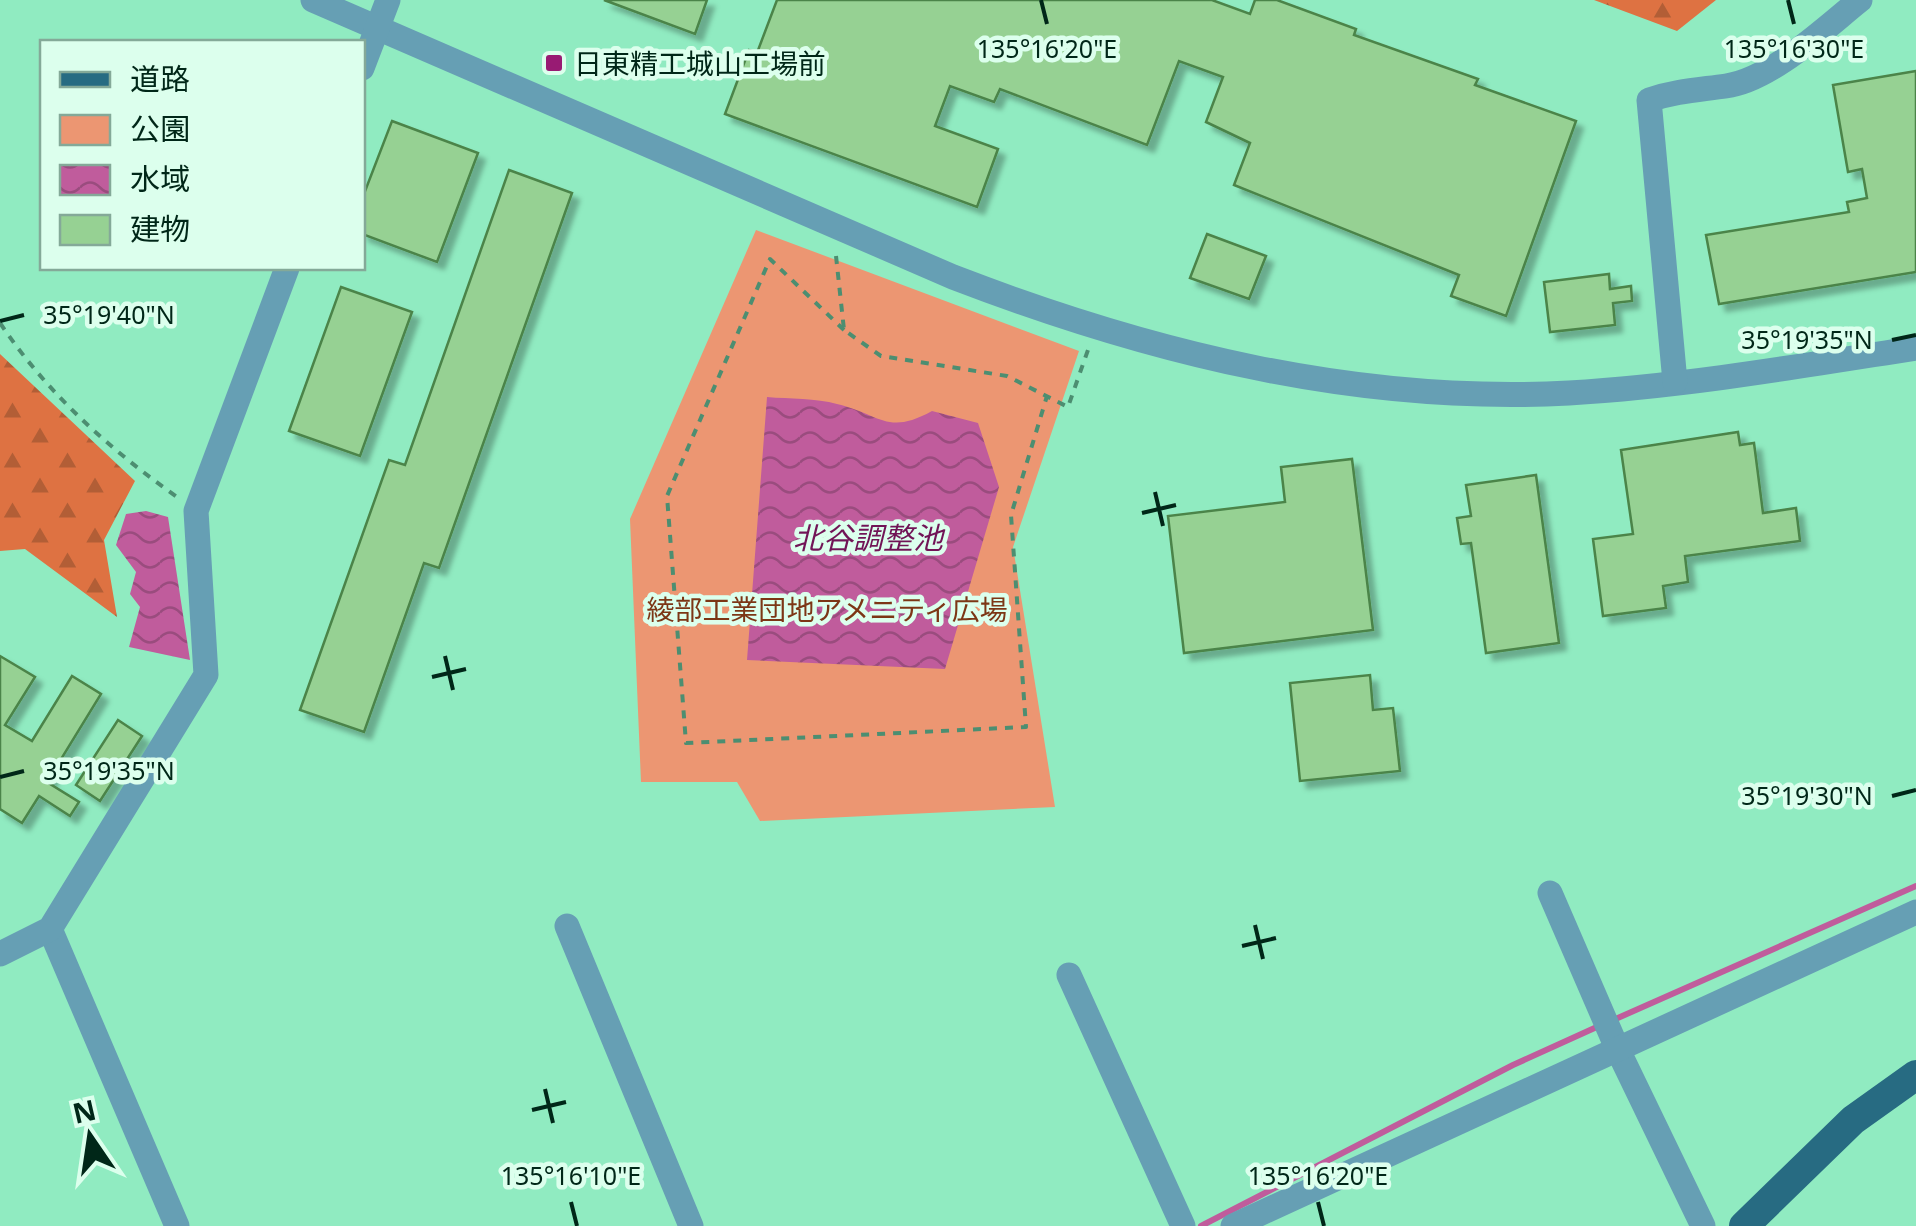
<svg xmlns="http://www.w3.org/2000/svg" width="1916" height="1226" font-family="'Noto Sans','Noto Sans JP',sans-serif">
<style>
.forest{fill:url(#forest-firs)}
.park{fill:#ec9672}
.water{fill:url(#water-waves)}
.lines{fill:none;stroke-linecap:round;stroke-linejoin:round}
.stream{stroke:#c05c9c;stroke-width:6}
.building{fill:#96d193;stroke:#4b8449;stroke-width:2.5;filter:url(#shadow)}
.path{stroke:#4c8e71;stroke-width:4;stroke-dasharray:8 8;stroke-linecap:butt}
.minor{stroke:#669fb4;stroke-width:25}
.major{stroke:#276b82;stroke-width:30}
.ticks{fill:none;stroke:#002718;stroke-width:4}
.poi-dot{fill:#981b73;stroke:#dcffed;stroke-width:4}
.labels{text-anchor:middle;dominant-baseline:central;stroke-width:9;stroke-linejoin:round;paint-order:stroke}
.poi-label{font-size:28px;fill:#002718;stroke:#dcffed;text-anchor:start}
.park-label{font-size:28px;fill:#7c3615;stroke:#dcffed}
.water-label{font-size:30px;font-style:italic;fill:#711456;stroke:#dcffed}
.ticks-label{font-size:25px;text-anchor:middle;fill:#002718;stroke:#dcffed;stroke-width:9;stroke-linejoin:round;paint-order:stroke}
</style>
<defs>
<pattern id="forest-firs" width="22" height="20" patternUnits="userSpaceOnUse" patternTransform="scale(2.5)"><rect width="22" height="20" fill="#de7242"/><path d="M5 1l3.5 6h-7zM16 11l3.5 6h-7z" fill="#b25e36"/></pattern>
<pattern id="water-waves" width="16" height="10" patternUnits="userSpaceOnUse" patternTransform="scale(2.5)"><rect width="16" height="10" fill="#c05c9c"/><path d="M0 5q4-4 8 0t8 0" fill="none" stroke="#9a4c7e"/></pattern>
<filter id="shadow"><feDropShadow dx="7" dy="7" stdDeviation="2.5" flood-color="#0004"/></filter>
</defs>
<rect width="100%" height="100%" fill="#90ebc1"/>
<g class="forest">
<path d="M1594,0H1716L1677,31Z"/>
<path d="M0,354L135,481L104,540L117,617L25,549L0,551Z"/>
</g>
<path class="park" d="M756,230L1079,351L1013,547L1055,807L760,821L737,782H641L630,519Z"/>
<g class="water">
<path d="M767,397C790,399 816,398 837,404C880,414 887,436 932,411L978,423L999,487L945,669L747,660Z"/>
<path d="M146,511L168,517L190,660L129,647L140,607L130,594L136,572L116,545L126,514Z"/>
</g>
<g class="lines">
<g class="stream">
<path d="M1611,1021L1916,886"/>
<path d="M1201,1226L1513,1065L1599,1026"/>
</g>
</g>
<g class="building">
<path d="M604,0H707L695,34Z"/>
<path d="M777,0H1212L1250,14L1255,0H1277L1356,29L1354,35L1478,79L1475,85L1576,121L1506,316L1451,296L1459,275L1234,185L1250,143L1206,122L1223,77L1179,61L1147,145L1000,89L994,102L950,86L935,126L998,149L977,207L725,114L749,50L757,53Z"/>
<path d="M1916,71V272L1719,304L1706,235L1849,212L1847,202L1867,198L1862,169L1848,172L1833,85Z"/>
<path d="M392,121L478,153L437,262L362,234V199Z"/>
<path d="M509,170L572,193L439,568L424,563L364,732L300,710L389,460L405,465Z"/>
<path d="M1207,234L1266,256L1249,299L1190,278Z"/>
<path d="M1609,274L1610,289L1631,286L1632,301L1613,303L1615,325L1550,332L1544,282Z"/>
<path d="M341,287L412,312L360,456L289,431Z"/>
<path d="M1738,432L1740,445L1754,443L1763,513L1796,508L1800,541L1685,556L1688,582L1663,586L1666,608L1603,616L1593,539L1633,534L1621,450Z"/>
<path d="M1352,459L1373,630L1184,653L1168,516L1285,502L1281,467Z"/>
<path d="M1536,475L1559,643L1486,653L1471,543L1461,544L1457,518L1471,516L1466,485Z"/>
<path d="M0,656L35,677L5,725L32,741L72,676L101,694L47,782L79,802L70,816L39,796L22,823L0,809Z"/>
<path d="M1370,675L1373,710L1393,708L1400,771L1300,781L1290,683Z"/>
<path d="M118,720L142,736L100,801L76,785Z"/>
</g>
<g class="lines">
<g class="path">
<path d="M836,256L844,330L881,356L1007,376L1068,407L1089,347"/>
<path d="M0,323C47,393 108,448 177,497"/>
<path d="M844,330L770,259L667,496L686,743L1026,727L1011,515L1047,396"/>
</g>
<g class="minor">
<path d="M313,0L953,277C1151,353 1356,404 1569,393C1685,386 1801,366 1916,348"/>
<path d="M362,68L388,0"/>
<path d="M1675,382L1649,100C1676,91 1698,90 1726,86C1771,80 1825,28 1860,0"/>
<path d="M1550,893L1617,1048L1703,1226"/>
<path d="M567,926L691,1226"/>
<path d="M50,929L177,1226"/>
<path d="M0,954L50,929L206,675L196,511L287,268"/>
<path d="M1069,975L1183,1226"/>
<path d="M1233,1226L1916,912"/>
</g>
<path class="major" d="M1744,1226L1853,1120L1916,1075"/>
</g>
<path class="ticks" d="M1041,0L1047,24M1788,0L1794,24M0,321L24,315M1892,340L1916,335M1155,492L1163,526M1142,513L1176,505M445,656L453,690M432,677L466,669M0,777L24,771M1892,796L1916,790M1255,925L1263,959M1242,946L1276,938M545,1089L553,1123M532,1110L566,1102M571,1202L577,1226M1318,1202L1324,1226"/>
<rect class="poi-dot" x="544" y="53" width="20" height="20" rx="5"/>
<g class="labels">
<g class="poi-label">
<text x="574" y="63">日東精工城山工場前</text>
</g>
<g class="park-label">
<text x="827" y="609">綾部工業団地アメニティ広場</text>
</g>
<g class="water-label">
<text x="868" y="537">北谷調整池</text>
</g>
</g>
<g class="ticks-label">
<text x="1047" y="58">135°16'20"E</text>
<text x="1794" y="58">135°16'30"E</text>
<text x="109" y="324">35°19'40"N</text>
<text x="1807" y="349">35°19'35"N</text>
<text x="109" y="780">35°19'35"N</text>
<text x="1807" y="805">35°19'30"N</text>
<text x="571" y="1185">135°16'10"E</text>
<text x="1318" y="1185">135°16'20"E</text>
</g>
<rect x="40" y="40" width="325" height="230" fill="#dcffed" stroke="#84a998" stroke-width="2.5"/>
<rect x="60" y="72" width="50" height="15" fill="#276b82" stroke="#84a998" stroke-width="2.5"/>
<text x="130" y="90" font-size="30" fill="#002718">道路</text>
<rect x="60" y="115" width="50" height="30" fill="#ec9672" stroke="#84a998" stroke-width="2.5"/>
<text x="130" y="140" font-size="30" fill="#002718">公園</text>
<rect x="60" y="165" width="50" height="30" fill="url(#water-waves)" stroke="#84a998" stroke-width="2.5"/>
<text x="130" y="190" font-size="30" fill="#002718">水域</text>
<rect x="60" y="215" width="50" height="30" fill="#96d193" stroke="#84a998" stroke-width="2.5"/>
<text x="130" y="240" font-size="30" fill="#002718">建物</text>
<g transform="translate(90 1136) rotate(347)" stroke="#dcffed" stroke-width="8" paint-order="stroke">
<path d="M0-8L18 38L0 25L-18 38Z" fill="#002718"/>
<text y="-15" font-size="28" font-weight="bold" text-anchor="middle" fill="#002718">N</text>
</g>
</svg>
